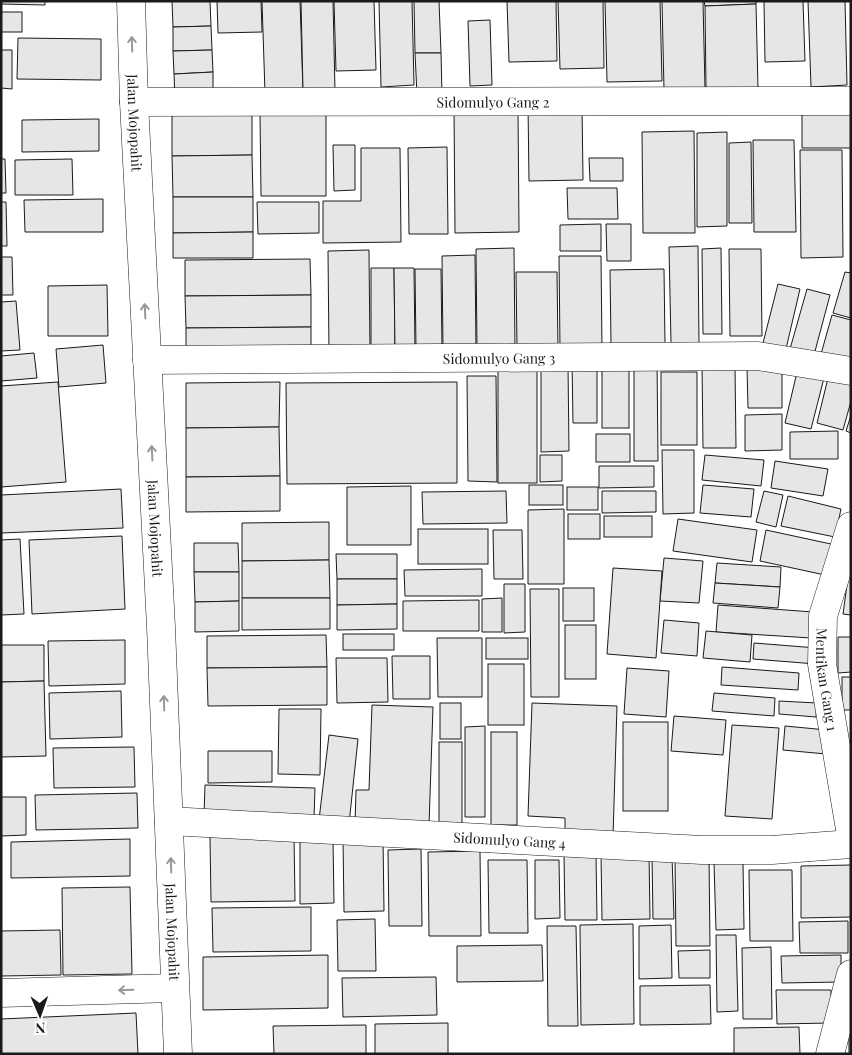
<svg xmlns="http://www.w3.org/2000/svg" width="852" height="1055" font-family="'Playfair Display',serif">
<style>
.building{fill:#e6e6e6;stroke:#1a1a1a}
.lines{fill:none;stroke-linecap:round;stroke-linejoin:round}
.minor-casing{stroke:#1a1a1a;stroke-width:29}
.major-casing{stroke:#1a1a1a;stroke-width:29}
.minor{stroke:#fff;stroke-width:28}
.major{stroke:#fff;stroke-width:28}
.oneway{stroke:#989898}
.labels{text-anchor:middle;dominant-baseline:central;stroke-width:4;stroke-linejoin:round;paint-order:stroke}
.street-label{font-size:14px;fill:#1a1a1a;stroke:#fff}
</style>
<rect width="100%" height="100%" fill="#fff"/>
<g class="building">
<path d="M1,1H45V5L1,4Z"/>
<path d="M172,1H210L211,26L173,27Z"/>
<path d="M217,1H261L262,32L218,33Z"/>
<path d="M262,1H300L303,91L265,93Z"/>
<path d="M301,1H333L335,91H303Z"/>
<path d="M334,1H374L376,70L336,71Z"/>
<path d="M379,1H412L414,85L381,87Z"/>
<path d="M414,1H439L441,53H415Z"/>
<path d="M507,1H556L557,61L509,62Z"/>
<path d="M558,1H603L604,68L560,69Z"/>
<path d="M605,1H660L662,81L607,82Z"/>
<path d="M662,1H703L705,89L664,90Z"/>
<path d="M704,1H756V4L705,6Z"/>
<path d="M764,1H803L805,61L765,62Z"/>
<path d="M808,1H845L847,85L811,87Z"/>
<path d="M756,4L758,88L706,89L705,6Z"/>
<rect x="1" y="12" width="21" height="20"/>
<path d="M490,20L492,85L470,86L468,21Z"/>
<path d="M211,26L212,50L173,51V27Z"/>
<path d="M18,38L101,39V80L17,79Z"/>
<path d="M1,50H12V89L1,88Z"/>
<path d="M212,50L213,72L174,74L173,51Z"/>
<path d="M415,53H441L442,94L417,95Z"/>
<path d="M213,72V98L175,99L174,74Z"/>
<path d="M582,104L583,180L529,181L528,105Z"/>
<path d="M851,106V148H802V107Z"/>
<path d="M518,107L519,232L455,233L454,108Z"/>
<path d="M252,108V155L172,156V109Z"/>
<path d="M260,112H326V196H261Z"/>
<path d="M99,119V151L22,152V120Z"/>
<path d="M694,131L695,233H643L642,132Z"/>
<path d="M727,132V226L697,227V133Z"/>
<path d="M753,140H794L796,232H754Z"/>
<path d="M751,142L752,223H729V143Z"/>
<path d="M333,145H355V190L334,191Z"/>
<path d="M447,147L448,234H409L408,148Z"/>
<path d="M361,148H400L401,242L323,243V201H361Z"/>
<path d="M800,150H842L843,257L801,258Z"/>
<path d="M252,155L253,197H173L172,156Z"/>
<path d="M589,158H623V181H590Z"/>
<path d="M1,159H5L6,193H1Z"/>
<path d="M72,159L73,195H15V160Z"/>
<path d="M567,188H617L618,219H568Z"/>
<path d="M173,197H253V232L173,233Z"/>
<path d="M103,199V232H25L24,200Z"/>
<path d="M1,202H6L7,246H1Z"/>
<path d="M257,202H319V233L258,234Z"/>
<path d="M601,224V251H560V225Z"/>
<path d="M606,224H631V261H607Z"/>
<path d="M253,232V258H173V233Z"/>
<path d="M698,246L699,343H671L669,247Z"/>
<path d="M514,248L515,350H477L476,249Z"/>
<path d="M721,248L722,334H703L702,249Z"/>
<path d="M729,249H761L762,336H730Z"/>
<path d="M369,250L370,352L329,353L328,251Z"/>
<path d="M475,255L476,350H443L442,256Z"/>
<path d="M559,256H601L602,348L560,349Z"/>
<path d="M1,257H12L13,295H1Z"/>
<path d="M310,259L311,295L185,296V260Z"/>
<path d="M371,268H394L395,351H371Z"/>
<path d="M394,268H414L415,351H395Z"/>
<path d="M415,269H441L442,350H416Z"/>
<path d="M664,269L665,344H611L610,270Z"/>
<path d="M516,272H557L558,349H517Z"/>
<path d="M845,272L851,273V318L833,313Z"/>
<path d="M778,284L800,289L785,353L762,347Z"/>
<path d="M107,285L108,336H48V286Z"/>
<path d="M807,289L830,295L814,355L790,349Z"/>
<path d="M311,295V327L186,328L185,296Z"/>
<path d="M16,301L20,350L1,351V302Z"/>
<path d="M832,315L851,320V363L821,354Z"/>
<path d="M311,327V355L186,357V328Z"/>
<path d="M103,345L106,383L59,387L56,349Z"/>
<path d="M34,353L37,378L1,381V356Z"/>
<path d="M657,361L658,461H634V362Z"/>
<path d="M572,362L597,363V423H573Z"/>
<rect x="602" y="362" width="27" height="66"/>
<path d="M568,365L569,451L541,452V366Z"/>
<path d="M702,366H735L736,448H703Z"/>
<rect x="498" y="368" width="39" height="115"/>
<path d="M747,368H782V408H748Z"/>
<path d="M798,368L825,374L811,429L785,423Z"/>
<path d="M830,370L851,376V401L843,430L817,423Z"/>
<rect x="661" y="372" width="36" height="73"/>
<path d="M467,376H496L497,482L468,481Z"/>
<path d="M58,382L66,482L1,487V386Z"/>
<path d="M280,382L279,427L186,428V383Z"/>
<path d="M457,382V483L287,484L286,383Z"/>
<path d="M782,414V450L745,451V415Z"/>
<path d="M851,415V433L846,431Z"/>
<path d="M279,427L280,476L186,477V428Z"/>
<path d="M838,431V459H790V432Z"/>
<rect x="596" y="434" width="34" height="28"/>
<path d="M662,450H694V513L663,514Z"/>
<path d="M540,455H562V481L540,482Z"/>
<path d="M705,455L764,460L761,486L702,480Z"/>
<path d="M775,461L828,469L823,496L771,488Z"/>
<path d="M599,466H654V487L599,488Z"/>
<path d="M280,476V511L186,512V477Z"/>
<rect x="529" y="485" width="34" height="20"/>
<path d="M703,485L754,489L751,517L700,513Z"/>
<path d="M411,486V545H347V487Z"/>
<rect x="567" y="487" width="31" height="23"/>
<path d="M121,489L123,528L1,533V495Z"/>
<path d="M506,491L507,523L423,524L422,492Z"/>
<path d="M602,491H656V512L602,513Z"/>
<path d="M764,491L783,495L776,527L756,522Z"/>
<path d="M788,496L841,509L835,537L781,526Z"/>
<path d="M564,509V584H528V510Z"/>
<rect x="568" y="514" width="32" height="25"/>
<rect x="604" y="516" width="48" height="21"/>
<path d="M678,519L757,530L752,562L673,551Z"/>
<path d="M329,522V560L242,561V523Z"/>
<rect x="418" y="529" width="70" height="35"/>
<path d="M493,530H522L523,579H494Z"/>
<path d="M766,530L831,544L825,575L760,561Z"/>
<path d="M122,536L125,609L32,614L29,540Z"/>
<path d="M20,539L24,614L1,615V540Z"/>
<path d="M194,543H238L239,572H194Z"/>
<path d="M336,554H397V579H337Z"/>
<path d="M664,558L703,561L699,603L660,601Z"/>
<path d="M329,560L330,598H242V561Z"/>
<path d="M717,563L781,567L780,587L715,583Z"/>
<path d="M613,568L662,571L656,658L607,654Z"/>
<path d="M482,569V596H405L404,570Z"/>
<path d="M849,570H851V615L843,614Z"/>
<path d="M194,572H239V601L195,602Z"/>
<path d="M337,579H397V604L337,605Z"/>
<path d="M715,583L780,587L778,608L713,603Z"/>
<path d="M504,584H525V632L504,633Z"/>
<rect x="563" y="588" width="31" height="33"/>
<path d="M530,589H559V697H531Z"/>
<path d="M242,598H330V629L242,630Z"/>
<path d="M502,598V632H482V599Z"/>
<path d="M479,600V631H403V601Z"/>
<path d="M239,601V631L195,632V602Z"/>
<path d="M397,604V629L337,630V605Z"/>
<path d="M718,605L813,612L811,638L716,632Z"/>
<path d="M664,620L699,623L697,656L661,653Z"/>
<rect x="565" y="625" width="31" height="54"/>
<path d="M706,631L752,635L750,662L703,658Z"/>
<rect x="343" y="634" width="51" height="16"/>
<path d="M326,635L327,667L207,668V636Z"/>
<path d="M838,637H851V672L838,673Z"/>
<path d="M437,638H482V697H438Z"/>
<rect x="486" y="638" width="42" height="21"/>
<path d="M125,640V684L49,686L48,641Z"/>
<path d="M754,643L817,648L816,664L753,659Z"/>
<path d="M1,645H44V681L1,682Z"/>
<path d="M392,656H430V699H393Z"/>
<path d="M336,658H387L388,702L337,703Z"/>
<rect x="488" y="664" width="36" height="61"/>
<path d="M327,667V705L208,706L207,668Z"/>
<path d="M722,667L799,673L798,690L721,685Z"/>
<path d="M627,668L669,671L666,717L624,714Z"/>
<rect x="842" y="677" width="9" height="33"/>
<path d="M44,681L46,756L1,757V682Z"/>
<path d="M121,691L122,737L50,739L49,693Z"/>
<path d="M714,693L775,698L774,716L712,711Z"/>
<path d="M779,701L817,703L816,717L779,714Z"/>
<rect x="440" y="703" width="21" height="36"/>
<path d="M532,703L617,706L613,837L565,836V818L528,816Z"/>
<path d="M372,705L433,707L429,826L355,824L356,790H369Z"/>
<path d="M279,709H321L320,775L278,774Z"/>
<path d="M674,716L726,720L723,755L671,751Z"/>
<rect x="623" y="722" width="45" height="89"/>
<path d="M732,725L779,728L772,819L725,816Z"/>
<path d="M485,726V817H465V727Z"/>
<path d="M785,726L827,730L826,754L783,750Z"/>
<rect x="491" y="732" width="26" height="93"/>
<path d="M329,735L358,739L349,824L319,820Z"/>
<rect x="439" y="742" width="23" height="83"/>
<path d="M134,747L135,787L54,788L53,748Z"/>
<path d="M208,751H272V782L208,783Z"/>
<path d="M205,785L315,788L314,818L204,815Z"/>
<path d="M137,793L138,828L36,830L35,795Z"/>
<path d="M1,797H26V835L1,836Z"/>
<path d="M294,836L295,901L211,902L210,837Z"/>
<path d="M130,839V876L11,878V842Z"/>
<path d="M383,839L384,911L344,912L343,840Z"/>
<path d="M333,840L334,903L300,904V841Z"/>
<path d="M421,849L422,926H389L388,850Z"/>
<path d="M480,851L481,936H429L428,852Z"/>
<path d="M649,853L650,919L602,920L601,854Z"/>
<path d="M564,855H596L597,920H565Z"/>
<path d="M652,856H672L674,919H653Z"/>
<path d="M709,856L710,946H676L675,857Z"/>
<path d="M488,860H527L528,933H489Z"/>
<path d="M535,860H559L560,918L535,919Z"/>
<path d="M743,862L744,929L716,930L714,863Z"/>
<path d="M851,865V917L801,918V866Z"/>
<path d="M749,870H792L793,941H750Z"/>
<path d="M130,887L132,974L63,975L62,888Z"/>
<path d="M311,907V951L213,952L212,908Z"/>
<path d="M375,919L376,971H338L337,920Z"/>
<path d="M848,921V953H800L799,922Z"/>
<path d="M633,924L634,1024L581,1025L580,925Z"/>
<path d="M671,925L672,978L639,979V926Z"/>
<path d="M547,926H576L578,1026H548Z"/>
<path d="M60,930L61,975L1,976V931Z"/>
<path d="M716,935H736L738,1011L717,1012Z"/>
<path d="M542,945L543,981L457,982V946Z"/>
<path d="M771,947L772,1019H743L742,948Z"/>
<path d="M710,950V978H679L678,951Z"/>
<path d="M328,955V1008L203,1010V957Z"/>
<path d="M841,955V982L782,983L781,956Z"/>
<path d="M436,977L437,1015L343,1017L342,978Z"/>
<path d="M710,985L711,1024L640,1025V986Z"/>
<path d="M776,990H831V1023L777,1024Z"/>
<path d="M136,1013L138,1054H1V1019Z"/>
<path d="M448,1023V1054H375V1024Z"/>
<path d="M366,1025V1054H274L273,1026Z"/>
<rect x="849" y="1025" width="2" height="29"/>
<path d="M799,1027L800,1054H734V1028Z"/>
</g>
<g class="lines">
<g class="minor-casing">
<g id="minor">
<path id="s1" d="M134,102L851,101"/>
<path id="s2" d="M147,360L758,356L851,371"/>
<path id="s3" d="M851,526L823,616L822,664L851,835"/>
<path id="s4" d="M169,821L702,850H772L851,844"/>
<path d="M1,993L174,988"/>
<path d="M830,1054L851,974"/>
</g>
</g>
<g class="major-casing">
<g id="major">
<path id="s5" d="M131,1L134,102L161,627L178,1054"/>
</g>
</g>
<use href="#minor" class="minor"/>
<use href="#major" class="major"/>
</g>
<defs><path id="oneway-shaft" d="M-6 0H5M1.5-3L5.5 0L1.5 3" fill="none" stroke-width="1.6" stroke-linecap="round" stroke-linejoin="round" transform="scale(1.25)"/></defs>
<g class="oneway">
<use href="#oneway-shaft" transform="translate(132 44) rotate(-92)"/>
<use href="#oneway-shaft" transform="translate(145 311) rotate(-93)"/>
<use href="#oneway-shaft" transform="translate(152 453) rotate(-93)"/>
<use href="#oneway-shaft" transform="translate(164 703) rotate(-92)"/>
<use href="#oneway-shaft" transform="translate(171 865) rotate(-92)"/>
<use href="#oneway-shaft" transform="translate(126 990) rotate(178)"/>
</g>
<g class="labels">
<g class="street-label">
<text stroke="none"><textPath href="#s1" startOffset="359">Sidomulyo Gang 2</textPath></text>
<text stroke="none"><textPath href="#s5" startOffset="122">Jalan Mojopahit</textPath></text>
<text stroke="none"><textPath href="#s2" startOffset="352">Sidomulyo Gang 3</textPath></text>
<text stroke="none"><textPath href="#s5" startOffset="528">Jalan Mojopahit</textPath></text>
<text stroke="none"><textPath href="#s3" startOffset="158">Mentikan Gang 1</textPath></text>
<text stroke="none"><textPath href="#s4" startOffset="341">Sidomulyo Gang 4</textPath></text>
<text stroke="none"><textPath href="#s5" startOffset="932">Jalan Mojopahit</textPath></text>
</g>
</g>
<rect width="852" height="1055" fill="none" stroke="#1a1a1a" stroke-width="5"/>
<g transform="translate(40 1015) rotate(178)" stroke="#ffffff" stroke-width="4" paint-order="stroke">
<path d="M0-4L9 19L0 12L-9 19Z" fill="#1a1a1a"/>
<text y="-8" font-size="14" font-weight="bold" text-anchor="middle" fill="#1a1a1a">N</text>
</g>
</svg>
